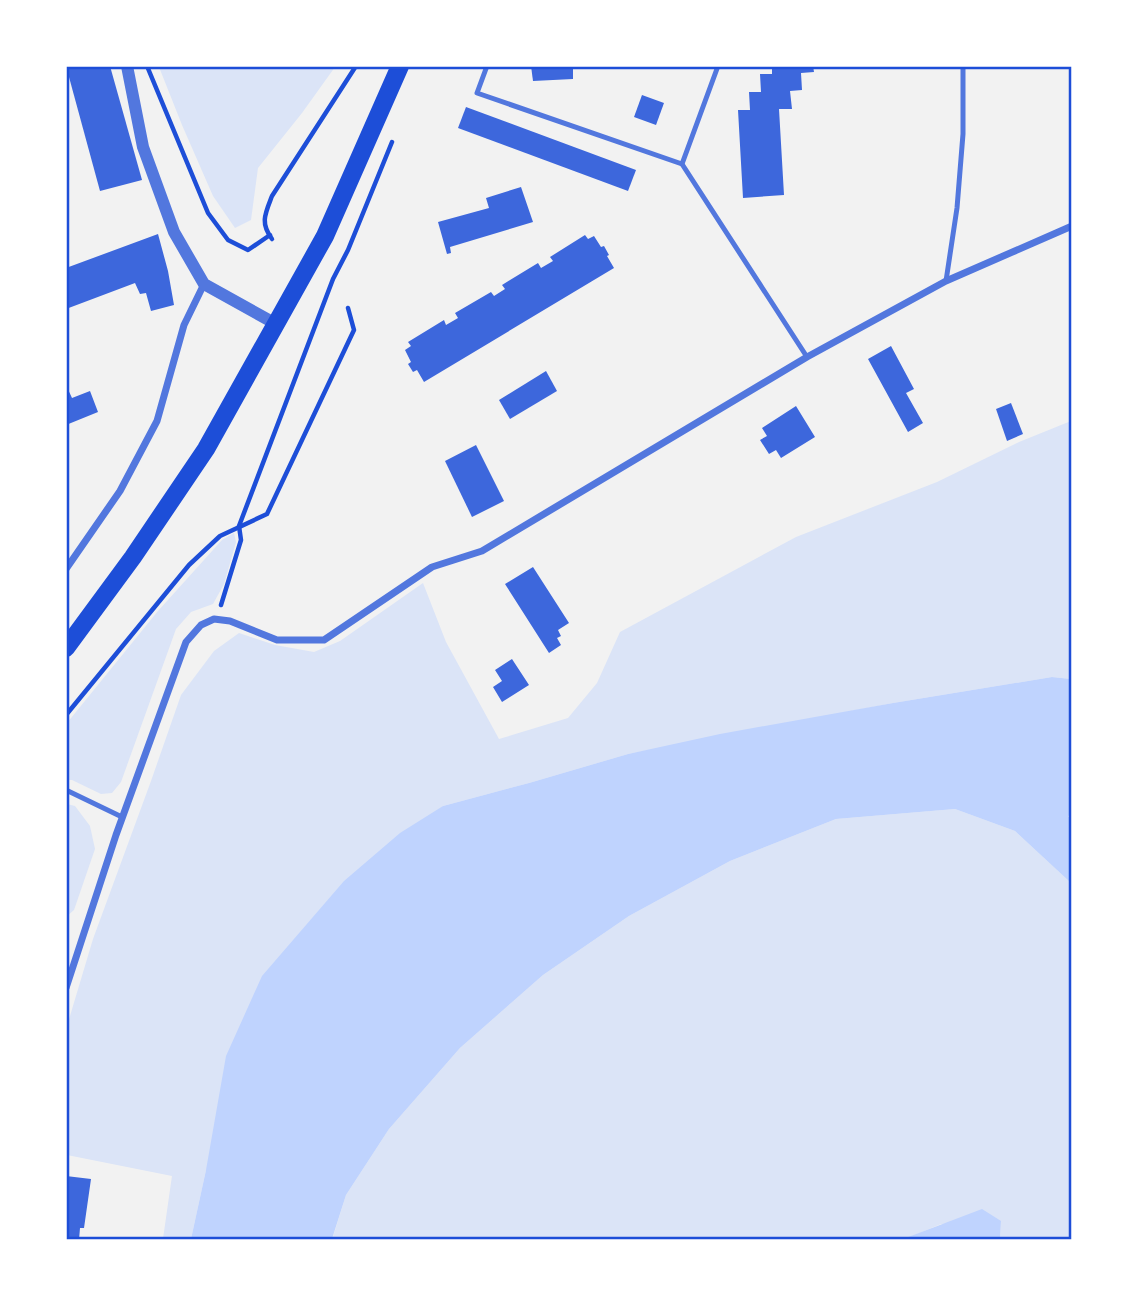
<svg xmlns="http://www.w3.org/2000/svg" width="1138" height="1306" font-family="'Source Sans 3',sans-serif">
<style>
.green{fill:#dbe4f7}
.water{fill:#bfd3fe}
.building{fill:#3d67dc}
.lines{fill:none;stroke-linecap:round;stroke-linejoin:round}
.path{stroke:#1d4ed8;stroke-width:4.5}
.service{stroke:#5277de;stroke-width:5}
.minor{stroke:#5277de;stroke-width:7}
.tertiary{stroke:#5277de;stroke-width:12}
.primary{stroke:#1d4ed8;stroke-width:18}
.neatline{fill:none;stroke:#1d4ed8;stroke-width:2.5}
</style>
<rect width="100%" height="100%" fill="#f2f2f2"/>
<g class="green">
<path d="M159,67H335L302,113L258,168L251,220L235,228L213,196L182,125Z"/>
<path d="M1071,421V679L1052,677L893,703L628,754L529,783L443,806L206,1170L191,1239H163L172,1176L67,1155V1026L93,939L151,781L181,695L214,651L239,633L275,645L314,652L340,641L423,583L446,642L499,739L568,718L597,683L620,632L796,537L937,482L1019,442Z"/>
<path d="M234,533L236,542L224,584L213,604L191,612L176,629L121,782L112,793L101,794L72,780H67V723L158,611L222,540Z"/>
<path d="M67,804L75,806L90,826L95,849L74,910L67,916Z"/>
<path d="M955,809L1015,831L1071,883V1239H1000L1001,1221L941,1224L903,1240H332L346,1195L389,1129L460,1048L543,975L629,916L730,861L836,819Z"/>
</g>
<g class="water">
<path d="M1052,677L1071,679L1072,815L1068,816L1071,819V883L1015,831L955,809L836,819L730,861L629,916L543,975L460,1048L389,1129L346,1195L332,1239H191L206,1170L226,1056L262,976L344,881L400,833L443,806L529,783L628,754L720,734L893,703Z"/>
<path d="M982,1209L1001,1221L1000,1239H903Z"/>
</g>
<g class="building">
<path d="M66,66H110L142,180L100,191Z"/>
<path d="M531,66H573V79L533,81Z"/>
<path d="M772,66H813L814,72L801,73L802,90L790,91L792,109H779L784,195L743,198L738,110H750L749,92H761L760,74H772Z"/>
<path d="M642,95L664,103L656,125L634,117Z"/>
<path d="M466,107L636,170L628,191L458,128Z"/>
<path d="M521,187L533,222L450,247L451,253L447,254L438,222L489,208L486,198Z"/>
<path d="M158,234L168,271L174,305L151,311L146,293L140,294L135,283L66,309V268Z"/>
<path d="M585,235L588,239L594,236L601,247L604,246L609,255L607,256L614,268L424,382L417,370L413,372L408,364L411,362L405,350L411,346L408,342L444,320L446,325L458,318L455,313L491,292L494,296L505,289L502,285L538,263L541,268L553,261L550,257Z"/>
<path d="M891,346L914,389L906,393L923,423L908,432L868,359Z"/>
<path d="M546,371L557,391L510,419L499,400Z"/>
<path d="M66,385L72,398L90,391L98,412L66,425Z"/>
<path d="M1011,403L1023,434L1007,441L996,409Z"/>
<path d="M796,406L815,437L781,458L776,450L769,454L760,440L767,436L762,428Z"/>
<path d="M476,445L504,501L472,517L445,461Z"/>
<path d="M533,567L569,623L558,630L561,636L557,638L561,645L549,653L505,584Z"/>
<path d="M512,659L529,685L502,702L493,687L502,681L495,670Z"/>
<path d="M66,1176L91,1179L84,1228H80L79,1240H66Z"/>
</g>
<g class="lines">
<g class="path">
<path d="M147,66L208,213L228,240L248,250L270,235"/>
<path d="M272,239C260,223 265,214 272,196L356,66"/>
<path d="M221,605L241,540L239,526L333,279L348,250L392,142"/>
<path d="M66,715L189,565L220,536L267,514L354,330L348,308"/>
</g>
<g class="service">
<path d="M487,66L477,93L682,164"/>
<path d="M718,66L682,164L807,357"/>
<path d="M946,281L957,208L963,134V66"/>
<path d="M66,790L122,817"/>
</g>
<g class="minor">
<path d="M66,569L120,491L157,421L184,325L204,284"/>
<path d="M66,988L116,835L186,642L201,625L214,619L230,621L277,640H324L432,567L482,551L807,357L946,281L1072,226"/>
</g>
<path class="tertiary" d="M127,66L143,147L174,232L204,284L276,324"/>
<path class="primary" d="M66,648L133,557L206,449L325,236L400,66"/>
</g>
<rect width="1138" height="1306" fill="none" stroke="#ffffff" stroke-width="136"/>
<rect x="68" y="68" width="1002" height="1170" class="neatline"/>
</svg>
